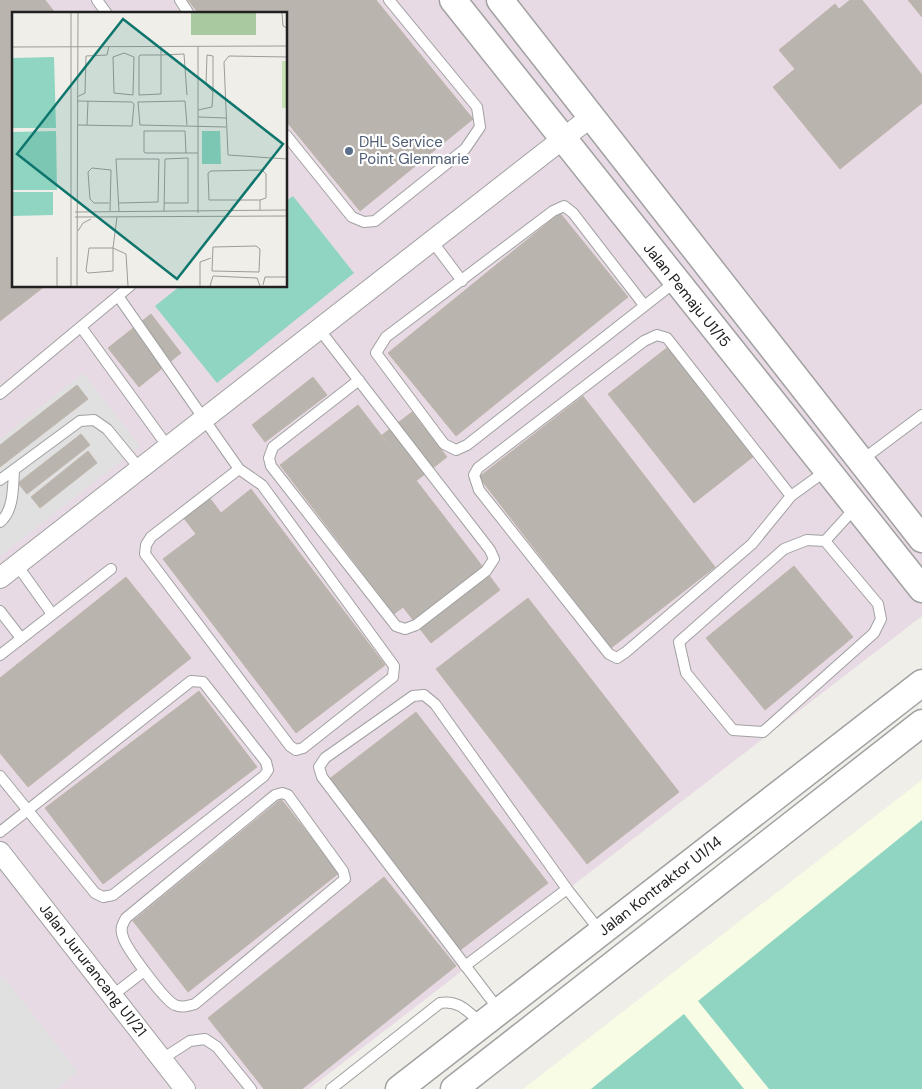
<svg xmlns="http://www.w3.org/2000/svg" width="922" height="1089" font-family="'DM Sans',sans-serif">
<style>
.industrial{fill:#e8dae4;fill-rule:evenodd}
.education{fill:#f9fce4}
.pitch{fill:#8fd5c1}
.parking{fill:#e0e0e0}
.building{fill:#b9b4ae;stroke:#bfb6ac}
.lines{fill:none;stroke-linecap:round;stroke-linejoin:round}
.service-casing{stroke:#a1a1a1;stroke-width:12}
.minor-casing{stroke:#a1a1a1;stroke-width:22}
.tertiary-casing{stroke:#a1a1a1;stroke-width:29}
.service{stroke:#fff;stroke-width:10}
.minor{stroke:#fff;stroke-width:20}
.tertiary{stroke:#fff;stroke-width:26}
.service-dot{fill:#5c6f8a;stroke:#fff;stroke-width:2}
.labels{text-anchor:middle;dominant-baseline:central;stroke-width:4.5;stroke-linejoin:round;paint-order:stroke}
.service-label{font-size:15px;fill:#4e5e75;stroke:#fff;text-anchor:start}
.street-label{font-size:15px;fill:#202020;stroke:#fff}
.inset-road{fill:none;stroke:#9c9c98;stroke-width:1}
.view{fill:#0f766e;fill-opacity:0.15;stroke:#0f766e;stroke-width:2.5}
.inset-edge{fill:none;stroke:#202020;stroke-width:2.5}
</style>
<rect width="100%" height="100%" fill="#efeee8"/>
<path class="industrial" d="M0,0H922V616L309,1089H0ZM14,14H286V286H14Z"/>
<path class="education" d="M922,780V1089H523Z"/>
<g class="pitch">
<path d="M293,196L354,273L217,383L155,306L180,286H286V201Z"/>
<path d="M922,820V1089H769L698,1001Z"/>
<path d="M684,1014L744,1089H591Z"/>
</g>
<g class="parking">
<path d="M83,373L140,446L0,556V439Z"/>
<path d="M3,976L78,1072L56,1089H0V978Z"/>
</g>
<g class="building">
<path d="M0,0H45L56,14H14V286H45L0,321Z"/>
<path d="M188,0H376L473,119L360,211L286,121V14H199Z"/>
<path d="M850,0H862L922,75V103L840,169L773,87L795,69L779,50L835,4L839,9Z"/>
<path d="M908,0H922V17Z"/>
<path d="M560,213L628,297L456,436L388,353Z"/>
<path d="M151,314L181,353L139,387L108,348Z"/>
<path d="M668,347L754,456L694,503L608,394Z"/>
<path d="M313,377L327,395L265,442L252,425Z"/>
<path d="M77,385L88,399L0,467V445Z"/>
<path d="M583,396L715,567L611,648L479,477Z"/>
<path d="M358,405L473,554L394,614L280,465Z"/>
<path d="M412,412L447,457L416,481L382,435Z"/>
<path d="M81,434L90,445L27,494L18,483Z"/>
<path d="M88,451L97,463L40,508L31,497Z"/>
<path d="M251,489L385,665L296,733L163,559L196,534L183,517L209,497L221,513Z"/>
<path d="M473,554L500,590L431,643L403,607Z"/>
<path d="M794,566L853,637L765,710L706,638Z"/>
<path d="M126,577L191,658L28,787L0,753V678Z"/>
<path d="M528,598L679,792L587,864L436,669Z"/>
<path d="M199,691L257,767L103,884L45,808Z"/>
<path d="M416,712L548,883L459,951L328,780Z"/>
<path d="M281,799L339,873L188,992L133,921Z"/>
<path d="M384,877L456,966L302,1089H264L208,1018Z"/>
</g>
<g class="lines">
<g class="service-casing">
<g id="service">
<path d="M97,0L107,14"/>
<path d="M180,0L189,14"/>
<path d="M286,135L352,217L364,222L375,221L465,149L480,127L477,107L389,0"/>
<path d="M432,241L462,281"/>
<path d="M118,296L239,469L262,485L394,666L393,677L303,748L296,750L290,746L145,554L146,545L151,537L239,469"/>
<path d="M644,305L573,213L564,206L553,211L386,337L376,353L444,444L456,450L467,445L675,282"/>
<path d="M81,327L168,447"/>
<path d="M319,329L490,550L494,559L486,571L416,625L405,629L396,626L271,466L269,458L273,447L359,380"/>
<path d="M0,394L130,286"/>
<path d="M862,460L922,415"/>
<path d="M0,480L80,421L94,420L107,429L140,469"/>
<path d="M791,496L667,338L657,335L644,341L478,468L474,475L479,490L609,654L617,658L626,652L752,544L791,496L827,470"/>
<path d="M0,522C14,511 13,486 14,470"/>
<path d="M825,541L878,604L881,619L874,633L763,732L733,730L686,673L679,642L784,549L807,540L825,541L856,507"/>
<path d="M17,565L52,614"/>
<path d="M0,611L21,638"/>
<path d="M0,655L111,569"/>
<path d="M0,776L95,893L103,897L113,895L264,776L268,770L266,762L203,682L191,681L0,832"/>
<path d="M282,793L288,795L343,871L345,879L195,1004C188,1006 182,1008 175,1005C165,1001 126,948 123,937C120,929 122,925 126,918L275,795Z"/>
<path d="M465,966L567,889"/>
<path d="M113,995L144,971"/>
<path d="M499,1010L322,777L319,767L325,758L413,696L424,695L435,704L567,889L600,931"/>
<path d="M162,1059L190,1041L205,1039L217,1047L251,1089"/>
<path d="M331,1089L440,1003C460,1000 468,1012 482,1024"/>
</g>
</g>
<g class="minor-casing">
<g id="minor">
<path d="M0,578L592,116"/>
<path d="M0,852L185,1089"/>
</g>
</g>
<g class="tertiary-casing">
<g id="tertiary">
<path d="M453,0L922,589"/>
<path d="M500,0L922,539"/>
<path d="M399,1089L922,683"/>
<path d="M454,1089L922,723"/>
</g>
</g>
<use href="#service" class="service"/>
<use href="#minor" class="minor"/>
<use href="#tertiary" class="tertiary"/>
</g>
<circle class="service-dot" cx="349" cy="151" r="5"/>
<g class="labels">
<g class="service-label">
<text x="359" y="142">DHL Service<tspan x="359" dy="17">Point Glenmarie</tspan></text>
</g>
<g class="street-label">
<text transform="translate(687 295) rotate(51)">Jalan Pemaju U1/15</text>
<text transform="translate(660 886) rotate(-38)">Jalan Kontraktor U1/14</text>
<text transform="translate(93 970) rotate(52)">Jalan Jururancang U1/21</text>
</g>
</g>
<g transform="translate(12 12)">
<rect width="275" height="275" fill="#efeee8"/>
<path d="M270,49H275V96H270Z" fill="#c6e3b4"/>
<path d="M179,1H244V23H179Z" fill="#a9caa1"/>
<path d="M42,45L44,116H0V46ZM44,119L45,178H0V120ZM190,119H208L209,152H190ZM0,180H41V203L0,204Z" fill="#8fd5c1"/>
<path class="inset-road" d="M59,1V274M270,1L271,14L275,16M149,34V82L127,83V44L129,43H149L172,42L175,83M186,34V201M0,35L275,34M112,41L122,45L121,83L102,81L101,45ZM275,45L217,44L212,50L216,143L275,147M65,85L73,81L74,44L95,43L97,34M65,89L120,90L122,92L120,114L65,113M186,98L200,95L201,80V44L195,43L194,73L201,80M186,105L214,106M75,113L76,89M175,113L173,89L126,90L128,113L214,115M174,141L173,119H132V140L134,141H186M248,188L254,186V162L250,158L199,159L196,161L197,188H248V198M97,191H82L78,187L76,160L80,156L99,158L98,199M107,199L104,147H147L146,190L107,191M152,199L153,147L176,146V191H152M63,200L275,198M63,205L275,204M105,205L101,236V259L76,261L74,259L77,236H101L114,242L116,274M66,219L71,211L79,207M244,234L248,237L247,260L200,259L201,235ZM45,245V274M251,273L253,265H275M65,274L66,1M188,274V250L199,246M198,274L201,264L245,266L248,274"/>
<path class="view" d="M111,7L271,132L165,267L5,142Z"/>
<rect width="275" height="275" class="inset-edge"/>
</g>
</svg>
